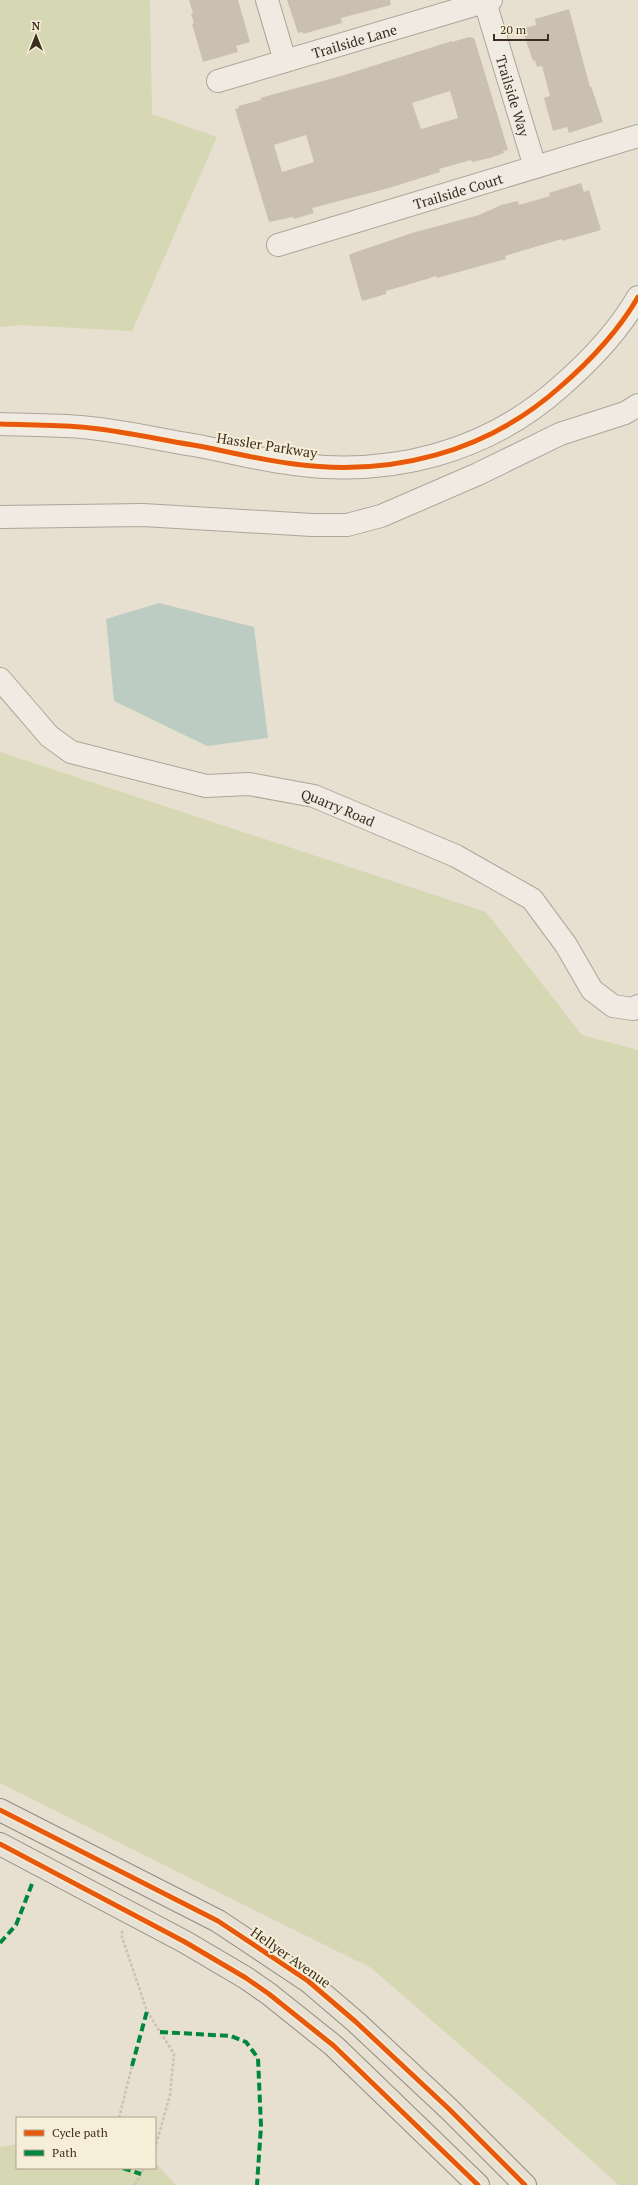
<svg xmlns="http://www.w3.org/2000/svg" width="638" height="2185" font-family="'PT Serif',serif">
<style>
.green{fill:#d6d7b3}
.water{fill:#bcccc2}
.building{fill:#cbbfb2;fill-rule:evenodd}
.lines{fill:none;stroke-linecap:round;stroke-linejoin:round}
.minor-casing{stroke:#ada599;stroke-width:24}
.major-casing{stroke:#928b80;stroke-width:24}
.path{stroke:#c8c2b9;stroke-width:2.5;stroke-dasharray:3 2;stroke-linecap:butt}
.minor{stroke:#efebe3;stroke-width:22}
.major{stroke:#e6e1d4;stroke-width:22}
.quiet{stroke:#00873e;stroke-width:4;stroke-dasharray:8 4;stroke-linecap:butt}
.cycleway-casing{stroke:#f7eed8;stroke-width:8}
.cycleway{stroke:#e8590c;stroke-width:5}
.labels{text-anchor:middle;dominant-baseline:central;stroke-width:4;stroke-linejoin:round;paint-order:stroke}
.street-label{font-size:14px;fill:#3d2e20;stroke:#f7eed8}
</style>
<rect width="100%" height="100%" fill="#e7e0d1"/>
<g class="green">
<path d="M0,0H150L152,114L217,137L132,331L19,325L0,327Z"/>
<path d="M0,752L486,912L582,1035L638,1050V2185H619L525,2101L371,1968L0,1783Z"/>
<path d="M17,2144V2168H155V2162L176,2185H0V2147Z"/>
</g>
<path class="water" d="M159,603L254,627L268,738L207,746L114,701L106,619Z"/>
<g class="building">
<path d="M189,0H238L250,42L236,46L238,52L203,62L192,24L194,23L191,14L193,13Z"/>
<path d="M287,0H390L391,5L341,18L342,23L303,34V32L298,33Z"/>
<path d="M569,9L590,87L591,86L603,122L569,133L567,127L553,131L544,98L550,96L542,66L537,67L535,60L533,61L522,29L536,25L535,19Z"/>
<path d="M469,37L474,38L476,44L508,150L503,151L504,153L490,158L472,162L471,160L439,169L440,172L389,188L312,208L314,213L294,219L293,217L269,222L235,109L239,108L238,106L261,100L260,98L341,76L452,41V42ZM450,91L458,118L421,129L412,103ZM306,135L314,162L282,172L274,145Z"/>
<path d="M581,183L584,192L589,190L601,230L562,241V239L505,256L506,259L437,278L436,276L427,279L386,291V294L362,301L349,255L353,253L412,233L479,215L501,205L518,201L519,205L550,196L549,193Z"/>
</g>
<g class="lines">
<g class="minor-casing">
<g id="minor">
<path d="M267,0L285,61"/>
<path id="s1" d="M485,2L535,167"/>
<path id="s2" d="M218,81L491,0"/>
<path id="s3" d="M278,245L638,136"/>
<path d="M0,424C27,425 54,425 81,427C118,430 156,439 193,445C227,451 260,460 294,464C390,477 486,453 560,387C590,361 618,332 638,297"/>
<path d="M0,517L143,515L312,525H347L381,516L478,474L560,434L625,413L638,405"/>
<path id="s4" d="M0,679L49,736L71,752L206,786L249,784L314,796L456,856L532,899L566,945L592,990L613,1006L633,1009L638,1006"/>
</g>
</g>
<g class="major-casing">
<g id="major">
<path d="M0,1810L218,1921L308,1981L356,2022L449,2109L525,2185"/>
<path d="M0,1844L185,1942L246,1978L269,1994L334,2046L478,2185"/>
</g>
</g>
<g class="path">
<path d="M123,1931L121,1934L147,2011L174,2054L170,2095L155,2148"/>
<path d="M119,2118L132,2066"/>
<path d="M135,2185L144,2168"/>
</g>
<use href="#minor" class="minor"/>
<use href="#major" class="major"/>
<g class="quiet">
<path d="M0,1943L16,1925L32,1884"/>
<path d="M160,2032L231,2036L246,2042L258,2058L261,2126L257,2185"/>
<path d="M132,2066L147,2011"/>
<path d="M123,2168L141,2174"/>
</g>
<g class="cycleway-casing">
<g id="cycleway">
<path d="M0,424C27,425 54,425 81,427C118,430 156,439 193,445C227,451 260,460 294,464C390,477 486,453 560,387C590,361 618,332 638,297"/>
<path d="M0,1810L218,1921L308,1981L356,2022L449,2109L525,2185"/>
<path d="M0,1844L185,1942L246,1978L269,1994L334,2046L478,2185"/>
</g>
</g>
<use href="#cycleway" class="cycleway"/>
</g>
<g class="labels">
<g class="street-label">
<text stroke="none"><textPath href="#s2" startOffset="142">Trailside Lane</textPath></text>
<text stroke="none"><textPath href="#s1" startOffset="98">Trailside Way</textPath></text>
<text stroke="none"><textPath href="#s3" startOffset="188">Trailside Court</textPath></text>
<text transform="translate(267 445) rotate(9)">Hassler Parkway</text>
<text stroke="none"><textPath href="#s4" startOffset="377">Quarry Road</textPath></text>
<text transform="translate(291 1957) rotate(35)">Hellyer Avenue</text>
</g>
</g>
<rect x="16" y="2117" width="140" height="52" fill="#f7eed8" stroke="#ada18e"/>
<rect x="24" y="2130" width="20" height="6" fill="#e8590c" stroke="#ada18e"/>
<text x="52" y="2137" font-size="12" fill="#3d2e20">Cycle path</text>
<rect x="24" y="2150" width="20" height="6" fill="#00873e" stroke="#ada18e"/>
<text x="52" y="2157" font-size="12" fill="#3d2e20">Path</text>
<g transform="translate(36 36)" stroke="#f7eed8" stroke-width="3" paint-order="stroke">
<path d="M0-3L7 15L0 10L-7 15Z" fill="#3d2e20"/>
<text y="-6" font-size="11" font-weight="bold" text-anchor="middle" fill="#3d2e20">N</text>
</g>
<path d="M494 34v6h54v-6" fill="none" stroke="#3d2e20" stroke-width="2"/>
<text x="500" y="34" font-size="12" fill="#3d2e20" stroke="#f7eed8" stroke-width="3" paint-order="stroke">20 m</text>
</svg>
